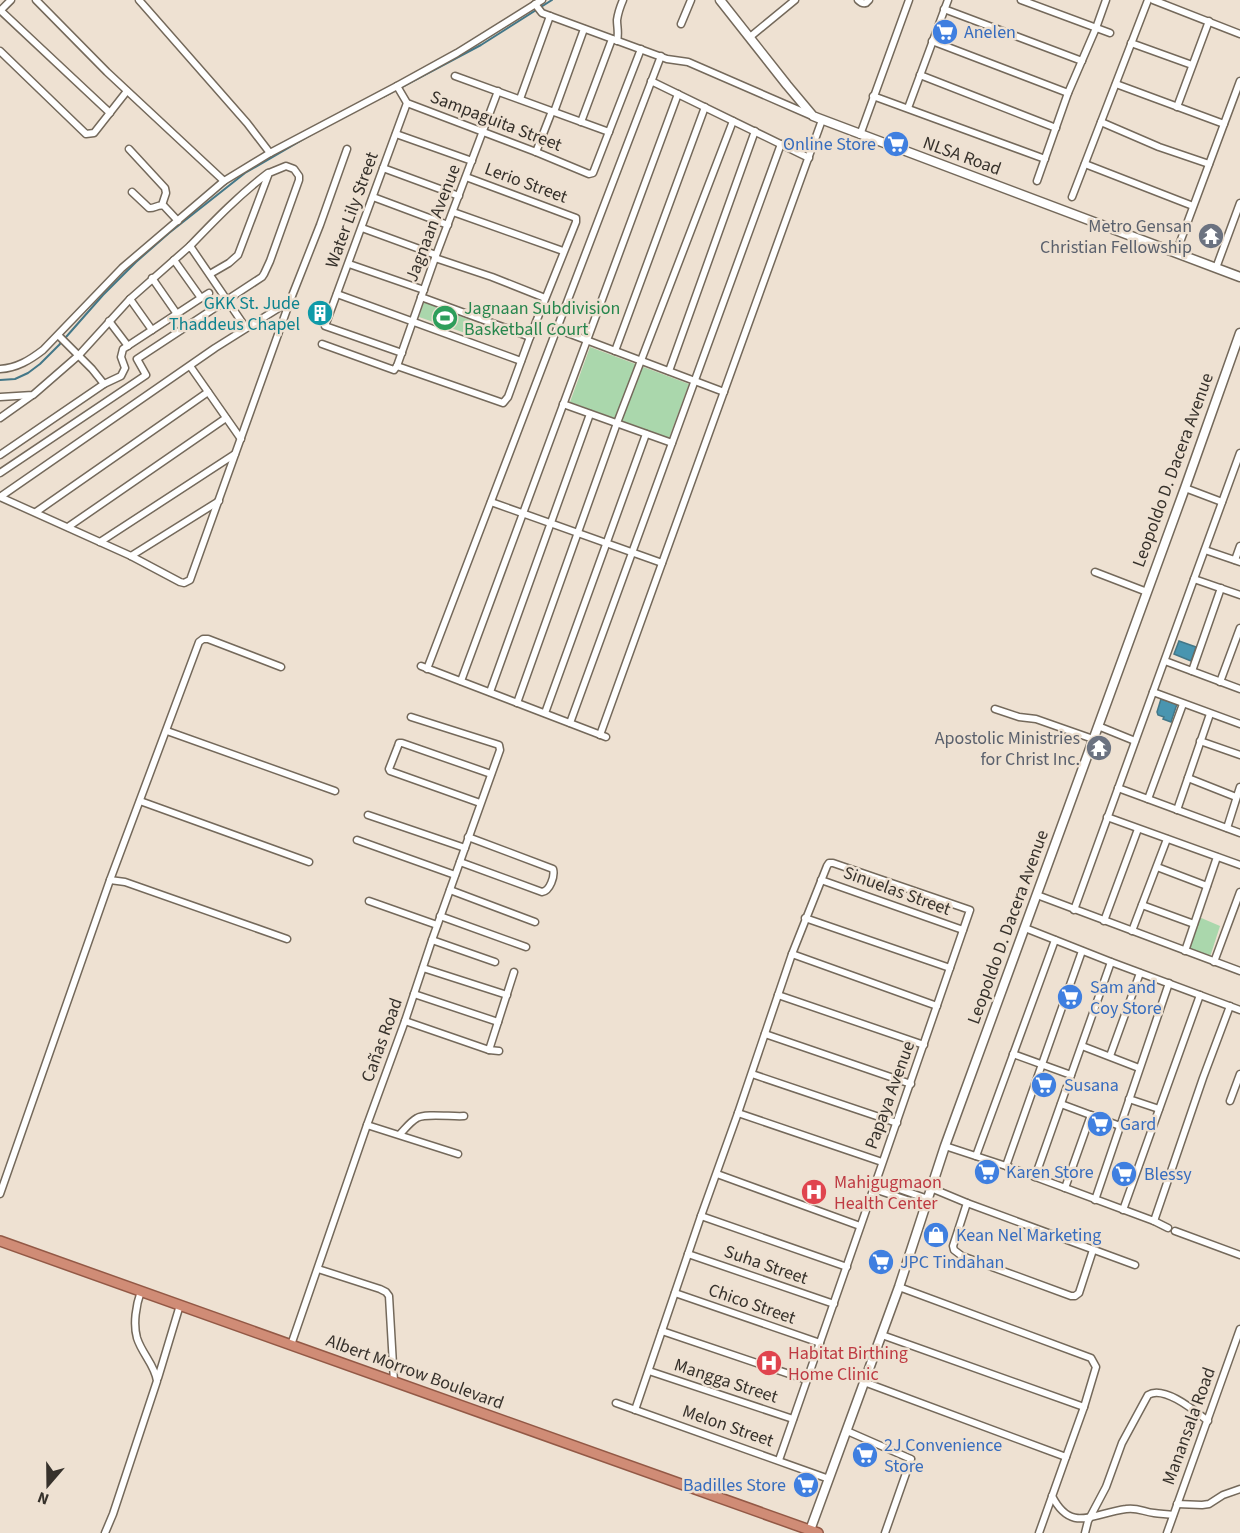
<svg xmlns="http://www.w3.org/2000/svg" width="1240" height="1533" font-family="'Source Sans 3',sans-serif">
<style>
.green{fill:#aad7ac}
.water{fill:#4995b0;stroke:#437788;stroke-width:1.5}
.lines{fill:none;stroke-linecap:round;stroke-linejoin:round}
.stream{stroke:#437788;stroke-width:2}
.minor-casing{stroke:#74695b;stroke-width:9}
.secondary-casing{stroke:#74695b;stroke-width:11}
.trunk-casing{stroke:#935946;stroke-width:12}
.minor{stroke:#fff;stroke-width:6}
.secondary{stroke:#fff;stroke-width:8}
.trunk{stroke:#d08c76;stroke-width:9}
.labels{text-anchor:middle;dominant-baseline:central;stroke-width:5;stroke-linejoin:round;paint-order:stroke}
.shop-label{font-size:18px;fill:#366cbe;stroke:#eee1d2;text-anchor:start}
.street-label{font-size:18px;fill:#36312b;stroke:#eee1d2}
.worship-label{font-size:18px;fill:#5b616d;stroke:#eee1d2;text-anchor:end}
.culture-label{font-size:18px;fill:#0d838f;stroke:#eee1d2;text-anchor:end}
.leisure-label{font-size:18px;fill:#27864d;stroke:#eee1d2;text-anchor:start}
.health-label{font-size:18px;fill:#be3a42;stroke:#eee1d2;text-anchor:start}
</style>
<rect width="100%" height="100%" fill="#eee1d2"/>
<g class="green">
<path d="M424,302L470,320L465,333L419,317Z"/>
<path d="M590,347L689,384L669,438L570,402Z"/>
<path d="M1199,917L1220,926L1210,957L1187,949Z"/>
</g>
<g class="water">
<path d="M1179,641L1196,647L1191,661L1174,654Z"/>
<path d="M1161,699L1177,704L1171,722L1163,719L1164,717L1158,715L1157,712Z"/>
</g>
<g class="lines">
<g class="stream">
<path d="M383,97L481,45L552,0"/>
<path d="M0,380L15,379L28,373L40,364L59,345L103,295L136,262L169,233L245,173L314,133"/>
</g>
<g class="minor-casing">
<g id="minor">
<path d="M36,0L107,72L224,181"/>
<path d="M139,0L247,123L270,153"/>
<path d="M858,0C861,3 863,4 866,3L869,0"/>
<path d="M1021,0L1110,33"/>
<path d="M1153,0L1240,34"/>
<path d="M535,4L542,13L550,16L667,59L688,62L810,115"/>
<path d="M944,9L1082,61"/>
<path d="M0,10L110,113"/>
<path d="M1,10L11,0"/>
<path d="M681,24L691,0"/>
<path d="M750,37L795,0"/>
<path d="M617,41C619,33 617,27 617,20C618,13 620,7 623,0"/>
<path d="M932,41L1068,93"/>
<path d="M1131,43L1192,65"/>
<path d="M0,51L86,134L94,133L127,91"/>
<path d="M920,75L1056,128"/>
<path d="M455,76L609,132"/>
<path d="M651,81L809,158"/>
<path d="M1116,84L1224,124"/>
<path d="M397,86L407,103L536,152L589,174L593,173L641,49"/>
<path d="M873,96L1045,159"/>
<path d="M520,99L550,16"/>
<path d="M1177,107L1209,21"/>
<path d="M908,108L948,0"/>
<path d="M554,112L584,29"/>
<path d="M581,122L612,39"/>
<path d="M1101,122L1159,147L1209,164"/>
<path d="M396,134L472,161"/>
<path d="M860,135L909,0"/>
<path d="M129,149L165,188L166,193L162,205"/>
<path d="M536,152L552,111"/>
<path d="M1085,164L1193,206"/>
<path d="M383,168L459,196"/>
<path d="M1037,181L1068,93L1096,28L1106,0"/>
<path d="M132,192L149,208C154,209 158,204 164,206L178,221"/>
<path d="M373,197L448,225"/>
<path d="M1072,197L1148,0"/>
<path d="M453,212L563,251"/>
<path d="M362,228L436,255"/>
<path d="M190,246C215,220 239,195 268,173"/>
<path d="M1176,253L1240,81"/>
<path d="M435,258L492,277L545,298"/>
<path d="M349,264L424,290"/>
<path d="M1216,268L1240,203"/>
<path d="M152,278L177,314"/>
<path d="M337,294L521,361"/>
<path d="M421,297L530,337"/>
<path d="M201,298L209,293"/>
<path d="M130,299L152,330"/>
<path d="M109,321L128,346"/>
<path d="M557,329L724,392"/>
<path d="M59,336L92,369L104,384"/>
<path d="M322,344L394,370L397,366"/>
<path d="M615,351L705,107"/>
<path d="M402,353L325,326L407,103"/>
<path d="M190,366L241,439"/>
<path d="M397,366L503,403L508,397L530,337L576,222V218L466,177"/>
<path d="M397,366L435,258L498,91"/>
<path d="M0,369C17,368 30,360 43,350L122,268L224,181L270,153L397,86L457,53L542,0"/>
<path d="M669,371L755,131"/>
<path d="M0,397L33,395L79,355L130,299L190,246L246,328"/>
<path d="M563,404L672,443"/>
<path d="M0,418L31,396"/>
<path d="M1240,453L1194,579L1240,595"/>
<path d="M0,455L104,384L121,376L125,368L121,357L123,349L201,298L174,260"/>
<path d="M0,473L146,375L137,359L262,277L264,274L270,261L299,180V176L294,169L286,166L269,173L238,255L229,263L210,274"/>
<path d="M1185,488L1222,502"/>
<path d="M0,497L131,556L180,582L184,583L190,580L290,301L320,225L347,149"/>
<path d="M0,497L215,348L290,301"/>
<path d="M491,502L662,563"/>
<path d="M36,512L208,392"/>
<path d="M68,527L226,418"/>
<path d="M100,542L235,454"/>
<path d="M1205,550L1240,562"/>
<path d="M131,556L219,501"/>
<path d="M1235,560L1240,546"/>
<path d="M1095,572L1147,592"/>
<path d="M1165,661L1240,689"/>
<path d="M421,666L606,737"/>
<path d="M427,669L661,56"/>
<path d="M1192,671L1221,588"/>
<path d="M461,681L678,94"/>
<path d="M1220,682L1240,628"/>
<path d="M490,692L590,414"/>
<path d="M1153,692L1240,724"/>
<path d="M517,703L617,423L733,121"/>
<path d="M995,709L1019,717L1036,719L1093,739"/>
<path d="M545,713L646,434"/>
<path d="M570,723L781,144"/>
<path d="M1098,726L1135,741"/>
<path d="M167,731L335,791"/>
<path d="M600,735L822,120"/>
<path d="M1200,741L1240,755"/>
<path d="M1188,778L1236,797"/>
<path d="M1118,788L1240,833"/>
<path d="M1148,799L1183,704"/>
<path d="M140,801L309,862"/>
<path d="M480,803L390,771L389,769L398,746L399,743H402L491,774"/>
<path d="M1177,810L1210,714"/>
<path d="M368,815L465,848"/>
<path d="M1107,817L1240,865"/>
<path d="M1227,828L1240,787"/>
<path d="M357,840L455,875"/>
<path d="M460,862L542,892C550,891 555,876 553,869L468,837"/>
<path d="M1157,867L1207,886"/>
<path d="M110,880L125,882L287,939"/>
<path d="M821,880L963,930"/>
<path d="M450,890L535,922"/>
<path d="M1037,895L1240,971"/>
<path d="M369,901L437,925"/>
<path d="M1142,905L1194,924"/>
<path d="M1074,910L1194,579"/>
<path d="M440,916L526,947"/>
<path d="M805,918L950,968"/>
<path d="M1104,921L1138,829"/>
<path d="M1025,928L1111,962L1240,1010"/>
<path d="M1132,931L1167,839"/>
<path d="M432,940L495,962"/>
<path d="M1185,951L1217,857"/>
<path d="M792,954L937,1006"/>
<path d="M1214,962L1240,892"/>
<path d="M423,968L507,995"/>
<path d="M414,994L498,1022"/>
<path d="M778,995L924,1045"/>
<path d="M405,1021L489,1050L499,1051"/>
<path d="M765,1034L911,1084"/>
<path d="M1082,1046L1139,1068"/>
<path d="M489,1050L514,972"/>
<path d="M1013,1054L1071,1075"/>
<path d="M1110,1056L1140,973"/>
<path d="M752,1074L897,1123"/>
<path d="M1129,1099L1159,1109"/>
<path d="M1230,1101L1240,1074"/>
<path d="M1061,1104L1120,1126"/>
<path d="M738,1113L882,1162"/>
<path d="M367,1125L458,1154"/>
<path d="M400,1134C405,1129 410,1122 417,1118C425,1113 453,1117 464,1116"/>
<path d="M945,1146L1006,1166L1154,1221L1203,1078L1230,1006"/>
<path d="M976,1156L1055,940"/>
<path d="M1006,1166L1082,951"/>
<path d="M717,1174L860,1226"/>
<path d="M1035,1177L1111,962"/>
<path d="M876,1181L928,1199"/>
<path d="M931,1188L967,1203L953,1246L954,1250L962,1256L1071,1296H1075L1079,1293L1093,1250"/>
<path d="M1065,1188L1091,1115"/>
<path d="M874,1189L925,1206"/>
<path d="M0,1194L110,880L199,642L203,639H208L281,667"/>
<path d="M1095,1200L1169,983"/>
<path d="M967,1203L1135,1265"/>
<path d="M1123,1210L1200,995"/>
<path d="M701,1216L847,1267"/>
<path d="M1154,1221L1168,1228"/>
<path d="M1175,1231L1240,1255"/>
<path d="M688,1254L834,1304"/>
<path d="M318,1269L380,1289L386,1292L389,1296L394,1382"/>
<path d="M675,1293L820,1343"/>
<path d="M662,1331L807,1380"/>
<path d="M882,1335L1084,1407"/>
<path d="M291,1345L367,1125L405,1021L432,940L500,750L499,745L496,744L411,717"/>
<path d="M649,1371L793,1419"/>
<path d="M158,1378L180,1305"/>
<path d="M864,1382L1066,1457L1084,1407L1096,1367L1091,1358L899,1287"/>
<path d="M616,1403L829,1479"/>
<path d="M635,1410L701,1216L738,1113L792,954L827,866L829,863H833L970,910C907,1093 843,1277 779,1460"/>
<path d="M847,1431L911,1459L885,1533"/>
<path d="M1052,1496C1071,1533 1091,1514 1126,1509C1137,1507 1144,1512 1154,1513C1160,1514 1167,1514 1173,1515"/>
<path d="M1177,1504L1202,1505L1209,1504L1223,1495L1240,1489"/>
<path d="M105,1533L113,1514L157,1381C155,1365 142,1354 137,1338C133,1324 136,1305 141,1291"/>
<path d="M1039,1533L1066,1457"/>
<path d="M1085,1533L1088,1521L1106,1487L1122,1443L1148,1395C1164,1385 1195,1411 1208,1421"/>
<path d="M1167,1533L1240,1329"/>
</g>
</g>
<g class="secondary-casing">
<g id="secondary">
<path d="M720,0L787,85L813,116L818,118L1240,277"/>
<path d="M809,1533L899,1287L945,1146L1185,488L1240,333"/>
</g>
</g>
<g class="trunk-casing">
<path id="trunk" d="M0,1241L818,1533"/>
</g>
<use href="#minor" class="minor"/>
<use href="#secondary" class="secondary"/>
<use href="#trunk" class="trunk"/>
</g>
<defs>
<g id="supermarket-disc" transform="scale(1.35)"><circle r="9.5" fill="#3f7fe0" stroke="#eee1d2"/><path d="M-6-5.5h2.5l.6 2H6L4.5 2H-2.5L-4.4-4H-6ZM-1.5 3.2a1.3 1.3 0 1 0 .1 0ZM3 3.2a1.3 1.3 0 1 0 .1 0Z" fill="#fff"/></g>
<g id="temple-disc" transform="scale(1.35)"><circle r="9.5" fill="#6b7280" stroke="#eee1d2"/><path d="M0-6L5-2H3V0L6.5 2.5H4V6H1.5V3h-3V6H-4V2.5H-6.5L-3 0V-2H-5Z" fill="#fff"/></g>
<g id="building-disc" transform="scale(1.35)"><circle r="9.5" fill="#0f9aa8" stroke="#eee1d2"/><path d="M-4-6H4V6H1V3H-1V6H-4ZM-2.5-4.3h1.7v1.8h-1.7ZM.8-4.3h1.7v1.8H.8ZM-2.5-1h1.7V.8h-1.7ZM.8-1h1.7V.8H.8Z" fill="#fff"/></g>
<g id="stadium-disc" transform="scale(1.35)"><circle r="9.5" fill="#2e9e5b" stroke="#eee1d2"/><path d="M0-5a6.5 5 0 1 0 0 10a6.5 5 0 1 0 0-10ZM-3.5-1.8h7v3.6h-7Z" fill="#fff"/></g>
<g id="hospital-disc" transform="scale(1.35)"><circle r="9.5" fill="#e0444e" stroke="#eee1d2"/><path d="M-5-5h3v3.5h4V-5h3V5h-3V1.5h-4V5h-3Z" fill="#fff"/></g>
<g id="shop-disc" transform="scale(1.35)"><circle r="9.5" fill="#3f7fe0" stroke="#eee1d2"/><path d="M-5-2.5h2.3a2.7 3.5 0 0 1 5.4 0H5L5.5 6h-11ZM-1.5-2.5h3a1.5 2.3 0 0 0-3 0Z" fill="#fff"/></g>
</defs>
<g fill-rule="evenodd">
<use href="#supermarket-disc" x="945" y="32"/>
<use href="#supermarket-disc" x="896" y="144"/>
<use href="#temple-disc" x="1211" y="236"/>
<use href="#building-disc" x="320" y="313"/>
<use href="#stadium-disc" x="445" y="318"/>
<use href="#temple-disc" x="1099" y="748"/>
<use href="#supermarket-disc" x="1070" y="997"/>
<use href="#supermarket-disc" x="1044" y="1085"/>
<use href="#supermarket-disc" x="1100" y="1124"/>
<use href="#supermarket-disc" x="987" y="1172"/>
<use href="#supermarket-disc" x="1124" y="1174"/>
<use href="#hospital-disc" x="814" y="1192"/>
<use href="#shop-disc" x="936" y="1235"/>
<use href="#supermarket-disc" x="881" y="1262"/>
<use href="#hospital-disc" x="769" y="1363"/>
<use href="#supermarket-disc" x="865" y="1455"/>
<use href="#supermarket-disc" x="806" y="1485"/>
</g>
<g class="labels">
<g class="shop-label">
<text x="964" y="32">Anelen</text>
<text x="876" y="144" text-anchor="end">Online Store</text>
<text x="1090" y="987">Sam and<tspan x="1090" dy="21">Coy Store</tspan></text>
<text x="1064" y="1085">Susana</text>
<text x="1120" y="1124">Gard</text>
<text x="1006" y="1172">Karen Store</text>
<text x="1144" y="1174">Blessy</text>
<text x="956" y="1235">Kean Nel Marketing</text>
<text x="900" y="1262">JPC Tindahan</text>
<text x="884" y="1445">2J Convenience<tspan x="884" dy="21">Store</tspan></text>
<text x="786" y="1485" text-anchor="end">Badilles Store</text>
</g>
<g class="street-label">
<text transform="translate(496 121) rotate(21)">Sampaguita Street</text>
<text transform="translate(962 156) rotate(20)">NLSA Road</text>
<text transform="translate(526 183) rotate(20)">Lerio Street</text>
<text transform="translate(352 210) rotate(-70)">Water Lily Street</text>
<text transform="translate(433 223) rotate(-69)">Jagnaan Avenue</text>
<text transform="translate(1173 470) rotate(-70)">Leopoldo D. Dacera Avenue</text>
<text transform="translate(897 891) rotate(20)">Sinuelas Street</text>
<text transform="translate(1008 927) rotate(-70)">Leopoldo D. Dacera Avenue</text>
<text transform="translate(382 1040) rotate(-70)">Cañas Road</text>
<text transform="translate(890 1095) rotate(-70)">Papaya Avenue</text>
<text transform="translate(766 1265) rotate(19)">Suha Street</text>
<text transform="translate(752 1304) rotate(19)">Chico Street</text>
<text transform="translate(415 1372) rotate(20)">Albert Morrow Boulevard</text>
<text transform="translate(726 1381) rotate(18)">Mangga Street</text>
<text transform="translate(728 1426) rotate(19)">Melon Street</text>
<text transform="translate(1189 1426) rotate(-70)">Manansala Road</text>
</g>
<g class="worship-label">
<text x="1192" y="226">Metro Gensan<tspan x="1192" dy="21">Christian Fellowship</tspan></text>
<text x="1080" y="738">Apostolic Ministries<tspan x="1080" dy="21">for Christ Inc.</tspan></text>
</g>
<g class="culture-label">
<text x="300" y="303">GKK St. Jude<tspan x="300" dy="21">Thaddeus Chapel</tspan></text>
</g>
<g class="leisure-label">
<text x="464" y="308">Jagnaan Subdivision<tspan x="464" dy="21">Basketball Court</tspan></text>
</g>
<g class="health-label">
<text x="834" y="1182">Mahigugmaon<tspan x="834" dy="21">Health Center</tspan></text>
<text x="788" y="1353">Habitat Birthing<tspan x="788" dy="21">Home Clinic</tspan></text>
</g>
</g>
<g transform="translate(48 1485) rotate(200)" stroke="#eee1d2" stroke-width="4.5" paint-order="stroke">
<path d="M0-4.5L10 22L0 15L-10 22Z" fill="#36312b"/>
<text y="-9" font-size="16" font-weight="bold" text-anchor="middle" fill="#36312b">N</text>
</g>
</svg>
